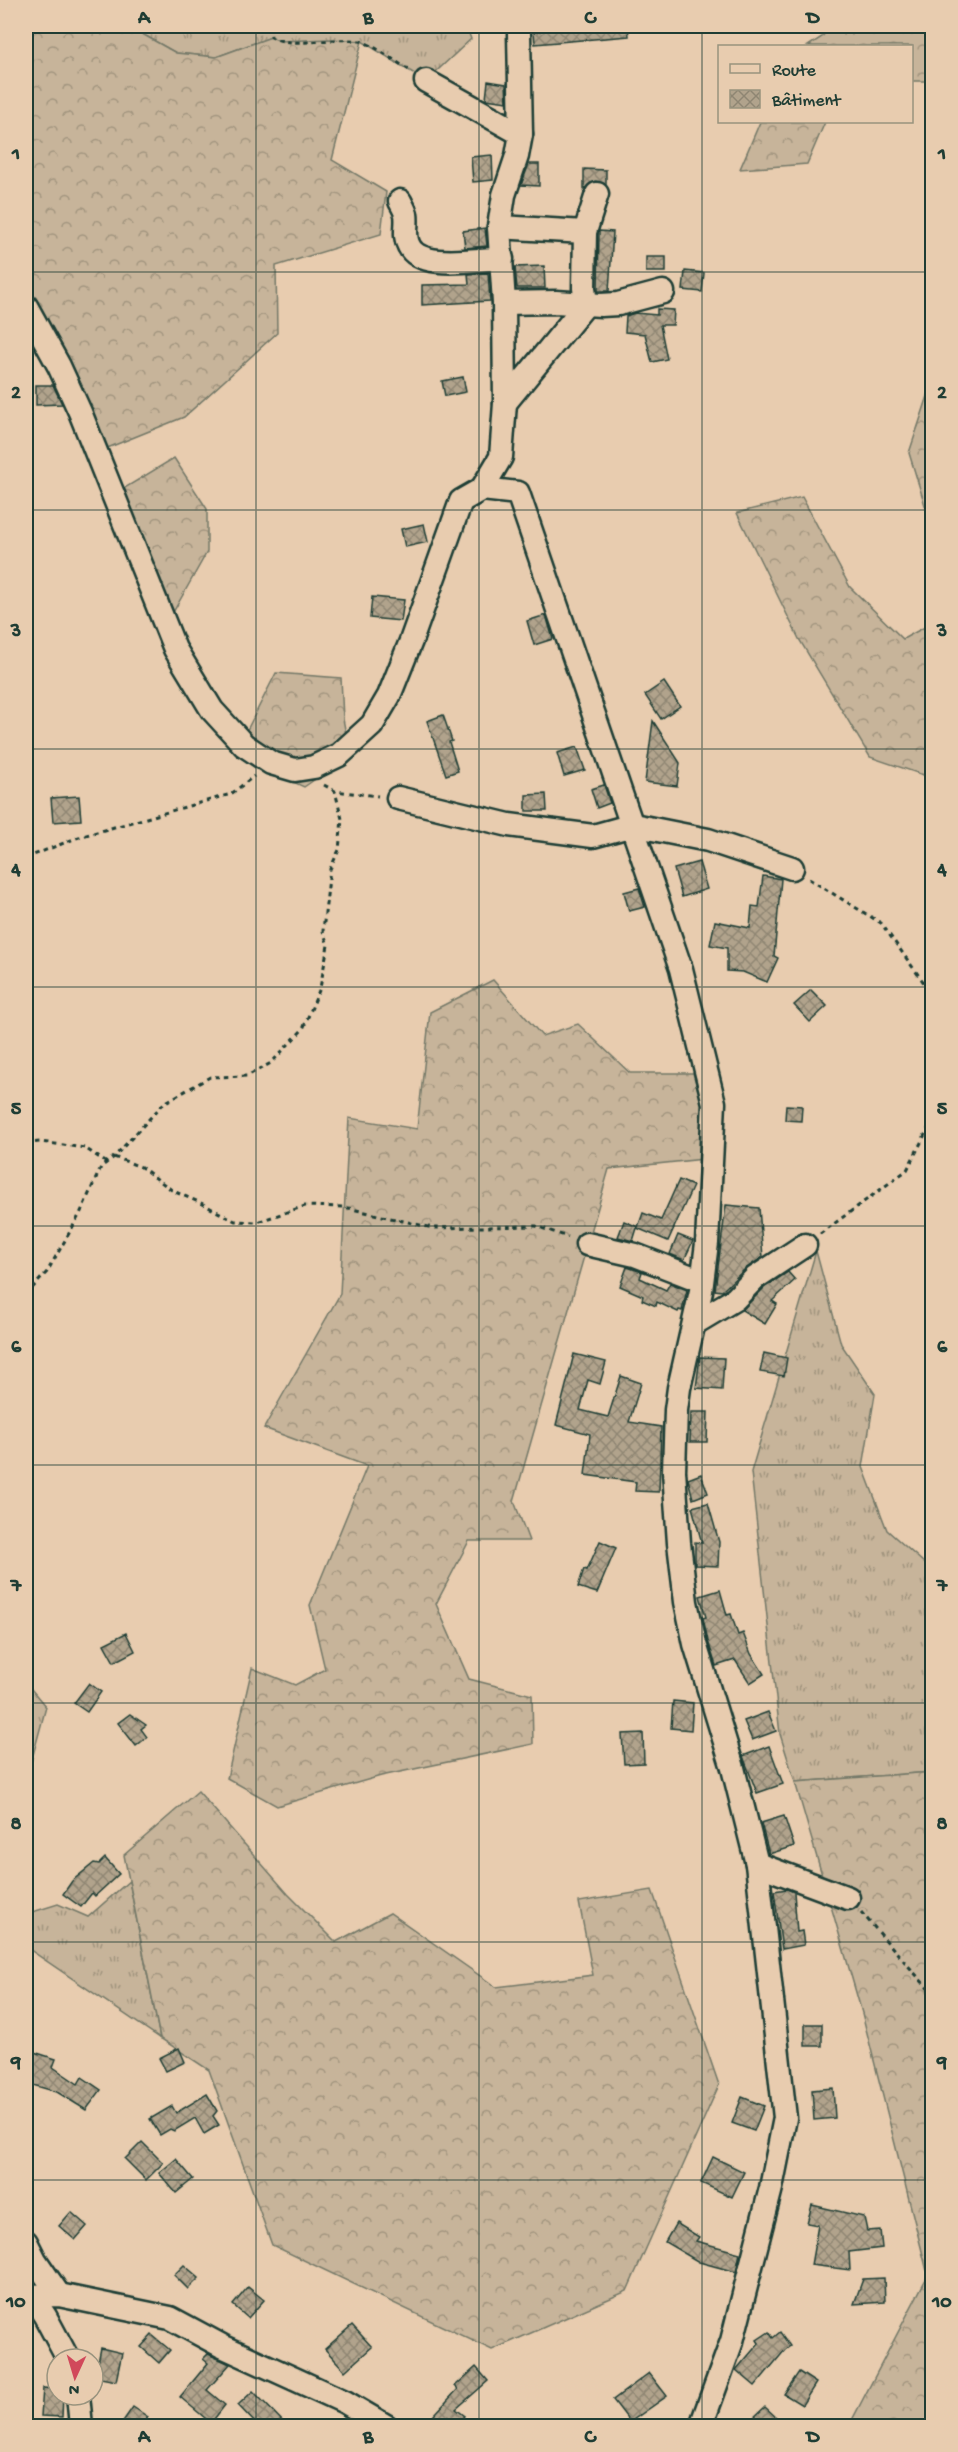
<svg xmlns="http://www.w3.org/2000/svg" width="958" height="2452" font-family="'Gochi Hand',sans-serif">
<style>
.grass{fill:url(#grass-tufts);stroke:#737867;stroke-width:1.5}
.forest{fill:url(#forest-crowns);stroke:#737867;stroke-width:1.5}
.building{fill:url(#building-cross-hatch);stroke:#1f3d34;stroke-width:1.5}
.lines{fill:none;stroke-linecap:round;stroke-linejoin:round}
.minor-casing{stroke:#1f3d34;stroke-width:27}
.path{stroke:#1f3d34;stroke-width:3;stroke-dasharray:4.5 4.5;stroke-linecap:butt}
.minor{stroke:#e8ccaf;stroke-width:22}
.grid{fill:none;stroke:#1f3d34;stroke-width:1.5;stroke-opacity:0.55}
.neatline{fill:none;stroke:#1f3d34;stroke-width:2}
.grid-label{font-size:20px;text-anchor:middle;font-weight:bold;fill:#1f3d34}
</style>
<defs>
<pattern id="grass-tufts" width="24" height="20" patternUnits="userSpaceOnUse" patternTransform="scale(1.5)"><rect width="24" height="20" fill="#c7b49a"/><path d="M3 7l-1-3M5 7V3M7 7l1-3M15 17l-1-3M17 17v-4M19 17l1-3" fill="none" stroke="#a1947e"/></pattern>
<pattern id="forest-crowns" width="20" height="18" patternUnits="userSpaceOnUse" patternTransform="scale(1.5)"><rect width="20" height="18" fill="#c7b49a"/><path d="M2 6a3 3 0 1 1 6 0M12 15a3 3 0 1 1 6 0" fill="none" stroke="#a1947e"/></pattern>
<pattern id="building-cross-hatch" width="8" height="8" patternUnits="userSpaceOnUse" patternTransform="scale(1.5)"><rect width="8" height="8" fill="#b1a38c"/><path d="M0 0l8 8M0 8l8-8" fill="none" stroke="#8f8673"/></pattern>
</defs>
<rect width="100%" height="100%" fill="#e8ccaf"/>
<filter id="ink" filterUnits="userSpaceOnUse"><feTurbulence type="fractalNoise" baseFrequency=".0167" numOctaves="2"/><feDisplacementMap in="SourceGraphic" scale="12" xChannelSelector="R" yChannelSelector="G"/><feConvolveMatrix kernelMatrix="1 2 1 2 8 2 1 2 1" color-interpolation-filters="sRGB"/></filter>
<g filter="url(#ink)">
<g class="grass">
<path d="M128,26H466L471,39L426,81L362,41H280L271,37L216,57L176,53Z"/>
<path d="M816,1251L841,1344L875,1394L863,1467L887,1530L932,1570V1772L795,1782L780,1734L751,1472Z"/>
<path d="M26,1683L46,1707L26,1781Z"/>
<path d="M129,1881L160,2038L26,1947V1914L58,1904L88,1917Z"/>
</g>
<g class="forest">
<path d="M26,26H128L176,53L216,57L271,37L280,41L330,39L362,41L332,160L386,192L381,234L276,266L277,333L184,417L95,453L26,306Z"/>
<path d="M830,26H932V81H912V46H808L822,37Z"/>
<path d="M760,122H825L807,164L740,169Z"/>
<path d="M932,384V528L909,453Z"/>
<path d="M174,458L207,509V552L162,632L113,495Z"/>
<path d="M802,497L850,587L903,639L932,623V778L870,757L799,639L737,513Z"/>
<path d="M276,673L341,678L343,719L350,755L304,787L272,772L231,741L248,728Z"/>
<path d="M493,980L542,1036L578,1024L630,1073H693L705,1115L713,1158L609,1169L514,1501L529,1541H469L436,1604L469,1679L532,1695L533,1744L381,1776L277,1806L227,1778L252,1668L295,1685L325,1669L310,1605L367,1466L264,1428L340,1294L349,1118L417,1129L430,1012Z"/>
<path d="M932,1772V2426H846L852,2420L928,2275L862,2013L795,1782Z"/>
<path d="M198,1791L288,1894L336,1942L390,1913L496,1987L593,1975L579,1902L652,1890L719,2085L627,2291L492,2350L272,2245L209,2070L160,2038L124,1855Z"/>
</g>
<g class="building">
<path d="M540,26H563V28L589,26H628L629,36L535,44L534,32L540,31Z"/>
<path d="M488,81L506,84L507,102L486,99Z"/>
<path d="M492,155L493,180L473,182L471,157Z"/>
<path d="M529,164H539V186L521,185Z"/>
<path d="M584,169L606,170V184L595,181L584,189Z"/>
<path d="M485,228L487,246L465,248L463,231Z"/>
<path d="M599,231L613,232L609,291H598Z"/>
<rect x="646" y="257" width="20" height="15"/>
<path d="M544,266L545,288H517L515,267Z"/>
<path d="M685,271L704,273L702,292L683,290Z"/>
<path d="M488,273L490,301L422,305V285L469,284L468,274Z"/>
<path d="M657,309L674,310L673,325H660L667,359L652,362L645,334L625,332L626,316L635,313L657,315Z"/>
<path d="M463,377L466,392L445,396L442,381Z"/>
<path d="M36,385H53L62,404L36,405Z"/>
<path d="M424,524L428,542L405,547L401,529Z"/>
<path d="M372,597L404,600L401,621L370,618Z"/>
<path d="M546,615L553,639L534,645L527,621Z"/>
<path d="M664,682L680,706L661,719L645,695Z"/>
<path d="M443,715L452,741L449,742L458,771L446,775L427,721Z"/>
<path d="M653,721L680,763L677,786L645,782Z"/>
<path d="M577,747L585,770L564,776L557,753Z"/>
<path d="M604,785L610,803L597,808L591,789Z"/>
<path d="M546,794L547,811H526V795Z"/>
<path d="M79,796L81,820L53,822L51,798Z"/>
<path d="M699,862L707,889L682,897L674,869Z"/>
<path d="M763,876L781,879L774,956L778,958L767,982L743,972L727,971V948L710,945L715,921L750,928L752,906L759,907Z"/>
<path d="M639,888L645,907L629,911L624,892Z"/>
<path d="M811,990L827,1006L810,1022L794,1005Z"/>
<path d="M786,1105L802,1106L801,1121L785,1120Z"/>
<path d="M679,1180L693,1186L668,1241L637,1228L633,1241L618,1237L624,1221L638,1227L643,1213L661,1220Z"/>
<path d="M726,1205L759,1208L763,1257L745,1269L722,1291L715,1290Z"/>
<path d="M678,1235L693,1241L684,1260L670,1254Z"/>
<path d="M627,1267L642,1272L640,1278L666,1290L670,1283L687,1290L682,1311L679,1310L678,1312L657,1302L656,1306L642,1300L643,1296L620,1286Z"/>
<path d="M788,1272L795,1280L772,1301L777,1304L765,1324L742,1310L764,1288Z"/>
<path d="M764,1353L787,1358L784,1376L760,1372Z"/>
<path d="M574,1354L606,1362L600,1384L588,1380L580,1410L608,1417L621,1376L641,1383L629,1422L661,1427L659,1492L635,1491L636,1482L585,1475L590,1434L556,1425Z"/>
<path d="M700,1357L724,1358L722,1390L696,1388Z"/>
<path d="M691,1412H708L707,1442H690Z"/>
<path d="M701,1474L708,1493L693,1499L688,1479Z"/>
<path d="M708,1503L719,1542L718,1566L695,1565V1542L702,1543L692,1507Z"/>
<path d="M600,1541L616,1548L597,1593L578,1587L584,1569L587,1570Z"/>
<path d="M720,1590L727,1615L731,1614L738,1635L743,1633L751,1654L764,1674L750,1683L735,1660L716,1666L708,1641L703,1618L706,1617L700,1596Z"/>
<path d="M126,1633L135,1651L114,1662L104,1644Z"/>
<path d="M89,1683L101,1692L87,1712L74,1703Z"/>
<path d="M673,1701L693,1703L691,1730L671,1728Z"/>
<path d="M768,1712L776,1731L752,1740L744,1721Z"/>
<path d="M130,1714L146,1725L141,1729L147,1737L136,1746L118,1723Z"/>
<path d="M643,1733L644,1763L624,1764L622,1734Z"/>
<path d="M769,1746L783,1784L757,1793L743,1756Z"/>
<path d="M784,1816L794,1846L769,1854L761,1823Z"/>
<path d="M105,1858L119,1874L95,1896L92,1893L81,1907L63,1894L72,1881L94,1863L99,1864Z"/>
<path d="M787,1889L794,1892L797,1932L802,1931L804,1945L782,1949L774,1891Z"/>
<rect x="805" y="2024" width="17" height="22"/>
<path d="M179,2048L185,2062L166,2071L159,2058Z"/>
<path d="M34,2052L56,2059L53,2067L78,2084L82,2077L101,2090L86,2110L57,2092L26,2083Z"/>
<path d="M833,2088L835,2118L814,2120L812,2090Z"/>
<path d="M207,2094L217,2111L213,2116L219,2125L204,2134L195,2118L174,2131L170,2129L160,2135L150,2119L172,2106L176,2113Z"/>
<path d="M742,2097L764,2106L754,2131L732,2123Z"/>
<path d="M142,2142L163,2163L146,2180L125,2159Z"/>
<path d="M713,2157L744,2172L732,2197L701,2183Z"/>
<path d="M176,2159L193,2179L176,2193L159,2173Z"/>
<path d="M812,2205L864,2217L867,2231L880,2230L882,2248L849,2252L850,2270L811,2265L818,2225L807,2223Z"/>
<path d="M71,2212L87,2226L75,2240L59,2226Z"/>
<path d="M676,2223L699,2237L696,2241L740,2253L736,2272L699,2262L665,2242Z"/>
<path d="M184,2265L199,2278L188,2289L174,2275Z"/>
<path d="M884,2278L885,2302L854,2304L863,2279Z"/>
<path d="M248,2287L264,2300L248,2318L233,2305Z"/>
<path d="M352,2325L372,2347L345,2371L325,2349Z"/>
<path d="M769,2332L773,2338L780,2332L790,2346L785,2350L755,2386L736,2370L759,2343L757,2340Z"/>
<path d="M152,2335L170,2350L159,2363L141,2347Z"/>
<path d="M101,2348L122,2353L116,2381L95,2377Z"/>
<path d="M208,2354L230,2364L207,2390L225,2405L211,2423L180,2397L208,2363L203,2359Z"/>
<path d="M476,2367L488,2381L456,2409L465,2416L457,2427H423L458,2389L455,2386Z"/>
<path d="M799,2372L816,2383L802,2405L784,2394Z"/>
<path d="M649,2373L667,2396L630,2422L613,2400Z"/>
<path d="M43,2388L57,2389V2395H63L62,2417L41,2416Z"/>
<path d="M253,2391L288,2427H259L238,2405Z"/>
<path d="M133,2407L148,2417L142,2427H119Z"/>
<path d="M765,2407L777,2418L769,2427H760L752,2419Z"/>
</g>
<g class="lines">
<g class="minor-casing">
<g id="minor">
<path d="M426,81L521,134"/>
<path d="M400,201C402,205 405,210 406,214C408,225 403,235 409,246C421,271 479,258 502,259"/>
<path d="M499,227L585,232"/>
<path d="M504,303L556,302L601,305L618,304L663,292"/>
<path d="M26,306L59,366L80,412L175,649L212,710L244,745L271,763L295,770L314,767L339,755L372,725L389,696L411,641L461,501L482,489L518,493L681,969L714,1103L707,1243L701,1291L679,1388L676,1410L674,1471L679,1543L686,1602L695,1644L733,1768L757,1864L785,2118L771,2188L732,2341L701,2426"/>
<path d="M505,403L586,304L584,288L585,232L597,194"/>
<path d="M482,489L501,457L505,403L504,303L499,227L504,195L517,156L521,134L519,34"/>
<path d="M398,798L509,825L593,836L633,825L708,840L792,868"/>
<path d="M587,1244L635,1255L702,1281"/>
<path d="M695,1323L735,1299L755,1278L805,1245"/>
<path d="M757,1864L848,1898"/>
<path d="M26,2242L35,2260L59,2295"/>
<path d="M31,2295L45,2316L68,2359"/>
<path d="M26,2296L59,2295L170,2318L222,2346L345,2402L386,2426"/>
<path d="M78,2395L81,2426"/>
</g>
</g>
<g class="path">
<path d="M270,26L271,37C295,49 332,36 360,41C373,44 396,62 409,70"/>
<path d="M324,785L335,791L378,796"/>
<path d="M26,858L79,837L231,794L254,776"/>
<path d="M809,879L881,923L932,994"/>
<path d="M26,1143L41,1142L85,1148L107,1163"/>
<path d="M114,1157L141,1167L173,1191L199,1202L235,1221L257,1222L305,1206L344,1207L433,1228L536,1226L568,1237"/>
<path d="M820,1234L907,1170L932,1121"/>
<path d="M26,1295L47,1272L80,1214L101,1167L114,1157L164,1103L210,1077L247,1076L271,1063L303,1029L320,988L328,945L323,931L330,869L339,850L342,819L335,791"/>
<path d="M861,1912L932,1993"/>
</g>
<use href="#minor" class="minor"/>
</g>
</g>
<path class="grid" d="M256,26V2426M479,26V2426M702,26V2426M26,272H932M26,510H932M26,749H932M26,987H932M26,1226H932M26,1465H932M26,1703H932M26,1942H932M26,2180H932"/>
<rect width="958" height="2452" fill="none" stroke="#e8ccaf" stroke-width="66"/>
<rect x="718" y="45" width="195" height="78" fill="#e8ccaf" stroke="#98937e" stroke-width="1.5"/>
<rect x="730" y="64" width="30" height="9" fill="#e8ccaf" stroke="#98937e" stroke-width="1.5"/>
<text x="772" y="75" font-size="18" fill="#1f3d34">Route</text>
<rect x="730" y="90" width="30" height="18" fill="url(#building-cross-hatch)" stroke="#98937e" stroke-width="1.5"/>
<text x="772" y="105" font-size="18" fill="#1f3d34">Bâtiment</text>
<g transform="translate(75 2377) rotate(184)"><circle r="28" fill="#e8ccaf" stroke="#98937e" stroke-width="1.5"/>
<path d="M0-4.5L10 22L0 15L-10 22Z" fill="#d1495b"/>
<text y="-9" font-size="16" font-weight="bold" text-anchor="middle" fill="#1f3d34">N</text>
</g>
<rect x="33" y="33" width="892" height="2386" class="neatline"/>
<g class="grid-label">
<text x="144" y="23">A</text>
<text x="368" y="23">B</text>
<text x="590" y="23">C</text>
<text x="813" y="23">D</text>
<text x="16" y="159">1</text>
<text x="942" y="159">1</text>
<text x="16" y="398">2</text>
<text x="942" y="398">2</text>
<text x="16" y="636">3</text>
<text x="942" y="636">3</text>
<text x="16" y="875">4</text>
<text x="942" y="875">4</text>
<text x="16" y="1114">5</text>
<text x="942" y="1114">5</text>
<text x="16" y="1352">6</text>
<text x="942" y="1352">6</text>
<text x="16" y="1591">7</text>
<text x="942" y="1591">7</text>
<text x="16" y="1829">8</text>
<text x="942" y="1829">8</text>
<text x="16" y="2068">9</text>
<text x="942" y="2068">9</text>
<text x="16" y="2307">10</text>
<text x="942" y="2307">10</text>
<text x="144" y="2442">A</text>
<text x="368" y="2442">B</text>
<text x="590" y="2442">C</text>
<text x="813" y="2442">D</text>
</g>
</svg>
